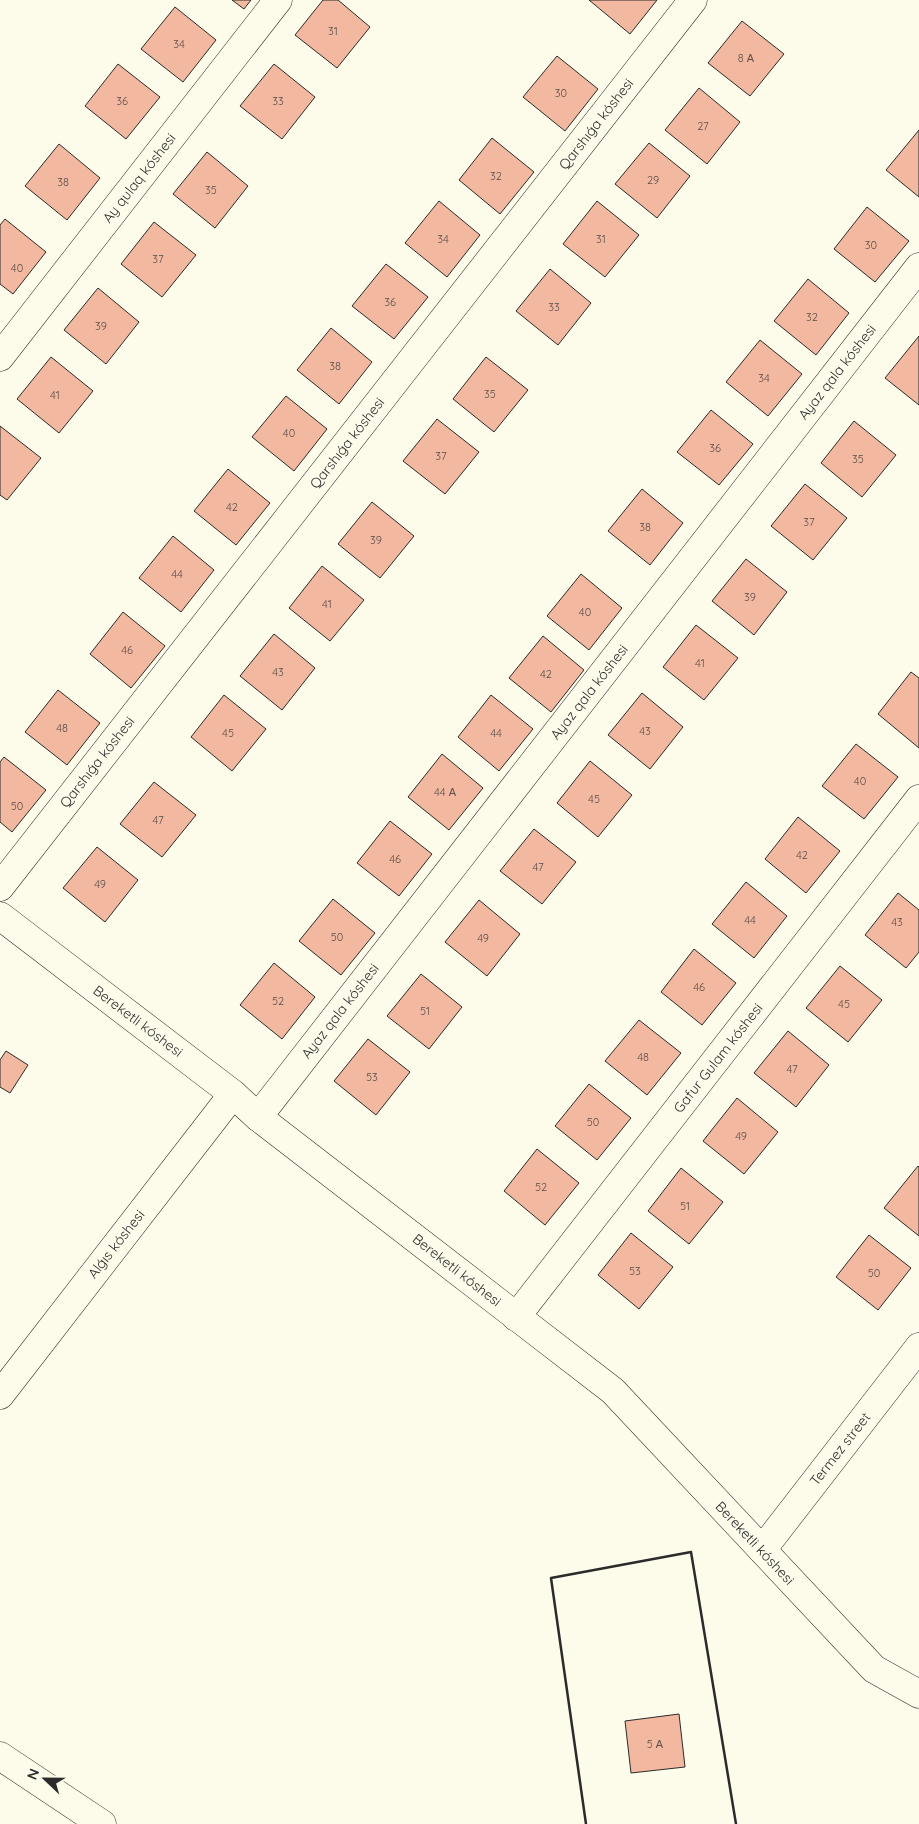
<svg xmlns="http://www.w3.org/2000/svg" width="919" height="1824" font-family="Quicksand,sans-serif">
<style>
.building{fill:#f2b8a0;stroke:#2b2b2b}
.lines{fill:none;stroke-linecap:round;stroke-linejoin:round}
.minor-casing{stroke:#2b2b2b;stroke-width:29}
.minor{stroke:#fdfbea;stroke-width:28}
.wall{stroke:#2b2b2b;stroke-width:2.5}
.labels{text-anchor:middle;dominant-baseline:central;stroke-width:4;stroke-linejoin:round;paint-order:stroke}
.number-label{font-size:11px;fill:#5d4e48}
.street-label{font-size:14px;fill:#2b2b2b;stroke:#fdfbea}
</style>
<rect width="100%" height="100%" fill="#fdfbea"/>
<g class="building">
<path d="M232,0H251L244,9Z"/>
<path d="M323,0H338L370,27L337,68L295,35Z"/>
<path d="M589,0H657L630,34Z"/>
<path d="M175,7L216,40L183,82L141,49Z"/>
<path d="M742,21L784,54L750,96L708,63Z"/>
<path d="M557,56L598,89L565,131L523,97Z"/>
<path d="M118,64L160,97L126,139L85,106Z"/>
<path d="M274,64L315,97L282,139L240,106Z"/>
<path d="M699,88L740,122L707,164L665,130Z"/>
<path d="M919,130V197L886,170Z"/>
<path d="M492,138L534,172L500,214L459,180Z"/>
<path d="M649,143L690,176L657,218L615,184Z"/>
<path d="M59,144L100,178L67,220L25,186Z"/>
<path d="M207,152L248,186L215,228L173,194Z"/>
<path d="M439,201L480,235L447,277L405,243Z"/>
<path d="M597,201L639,235L605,277L563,244Z"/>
<path d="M867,207L909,241L875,282L834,249Z"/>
<path d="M5,219L46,252L13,294L0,284V225Z"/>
<path d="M154,222L196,255L162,297L121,264Z"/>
<path d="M386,264L428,297L394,339L352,306Z"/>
<path d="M550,269L591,303L558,345L516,311Z"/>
<path d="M808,279L849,313L816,355L774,321Z"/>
<path d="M98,288L139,322L106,364L64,330Z"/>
<path d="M331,328L372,362L339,404L297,370Z"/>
<path d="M919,336V405L885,378Z"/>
<path d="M760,340L802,374L768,416L726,382Z"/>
<path d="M51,357L93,391L59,433L17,399Z"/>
<path d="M486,357L528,390L494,432L453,399Z"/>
<path d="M286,396L327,429L294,471L252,437Z"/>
<path d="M711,410L753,444L719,485L677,452Z"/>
<path d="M437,419L479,452L445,494L403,461Z"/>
<path d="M854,421L896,455L862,497L821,463Z"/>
<path d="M0,426L41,458L7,500L0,495Z"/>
<path d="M228,469L270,503L236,545L194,511Z"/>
<path d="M805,484L847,518L813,560L771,526Z"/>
<path d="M642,489L683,523L650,565L608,531Z"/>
<path d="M372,502L414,536L380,578L338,544Z"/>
<path d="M173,536L214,570L181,612L139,578Z"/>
<path d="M746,559L787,592L754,635L712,601Z"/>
<path d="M322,566L364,600L330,641L289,608Z"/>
<path d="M581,574L622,608L589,650L547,616Z"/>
<path d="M123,612L165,646L131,688L90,654Z"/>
<path d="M696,625L738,658L704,700L663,667Z"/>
<path d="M274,634L315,668L282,710L240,676Z"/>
<path d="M543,636L584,670L551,712L509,678Z"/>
<path d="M911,672L919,678V748L878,714Z"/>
<path d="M58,690L100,723L67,765L25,732Z"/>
<path d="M642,693L683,727L650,769L608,735Z"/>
<path d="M224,695L266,729L232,771L191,737Z"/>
<path d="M491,695L533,729L499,771L458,737Z"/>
<path d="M856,744L898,777L864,819L822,786Z"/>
<path d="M442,754L483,788L449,830L408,797Z"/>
<path d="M4,757L46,790L12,832L0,822V762Z"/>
<path d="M590,761L632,795L598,837L557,803Z"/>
<path d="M154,782L196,815L162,857L120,824Z"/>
<path d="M798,817L840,851L806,893L765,859Z"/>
<path d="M390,821L432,854L399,896L357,863Z"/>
<path d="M534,829L576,862L542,904L500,871Z"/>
<path d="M97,847L138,880L105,922L63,888Z"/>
<path d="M746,882L787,916L754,958L712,924Z"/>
<path d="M898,893L919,910V952L906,968L865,935Z"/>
<path d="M333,899L375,933L341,975L299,941Z"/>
<path d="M479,900L520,934L487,976L445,942Z"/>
<path d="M694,949L736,983L702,1025L661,992Z"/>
<path d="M274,963L315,997L282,1039L240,1005Z"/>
<path d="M840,966L882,1000L848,1042L806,1008Z"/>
<path d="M421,974L462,1007L429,1049L387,1016Z"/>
<path d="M639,1020L681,1053L647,1095L605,1061Z"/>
<path d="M788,1031L829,1065L796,1107L754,1073Z"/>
<path d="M368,1039L410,1072L376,1115L334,1081Z"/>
<path d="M6,1051L28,1065L10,1093L0,1087V1060Z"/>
<path d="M589,1084L631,1118L597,1160L555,1126Z"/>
<path d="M737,1098L778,1132L744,1174L703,1141Z"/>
<path d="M537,1149L579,1183L545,1225L504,1191Z"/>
<path d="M918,1166L919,1167V1236L884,1208Z"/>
<path d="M681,1168L723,1202L689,1244L648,1211Z"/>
<path d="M631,1233L673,1267L639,1309L598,1275Z"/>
<path d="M869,1235L911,1268L878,1310L836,1277Z"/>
<path d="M679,1714L685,1767L631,1773L625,1721Z"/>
</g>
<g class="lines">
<g class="minor-casing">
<g id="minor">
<path d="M0,357L278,0"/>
<path d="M0,887L693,0"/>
<path d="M0,916L233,1094L258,1117L613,1391L874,1669L919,1694"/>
<path d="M258,1117L919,267"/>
<path d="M516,1317L919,799"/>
<path d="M0,1395L233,1094"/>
<path d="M762,1550L919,1347"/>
<path d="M0,1756L102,1824"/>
</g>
</g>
<use href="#minor" class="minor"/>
<path class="wall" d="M586,1824L551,1578L691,1552L736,1824"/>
</g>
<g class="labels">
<g class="number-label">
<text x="333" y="31">31</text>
<text x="179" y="44">34</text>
<text x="746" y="58">8 А</text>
<text x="561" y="93">30</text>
<text x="122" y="101">36</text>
<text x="278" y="101">33</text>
<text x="703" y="126">27</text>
<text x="496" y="176">32</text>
<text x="653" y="180">29</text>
<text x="63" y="182">38</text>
<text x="211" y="190">35</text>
<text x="443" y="239">34</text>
<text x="601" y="239">31</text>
<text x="871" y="245">30</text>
<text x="158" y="259">37</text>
<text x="17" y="268">40</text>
<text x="390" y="302">36</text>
<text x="554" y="307">33</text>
<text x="812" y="317">32</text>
<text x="101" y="326">39</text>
<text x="335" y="366">38</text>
<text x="764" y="378">34</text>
<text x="490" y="394">35</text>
<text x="55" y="395">41</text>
<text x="289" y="433">40</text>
<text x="715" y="448">36</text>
<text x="441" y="456">37</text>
<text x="858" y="459">35</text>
<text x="232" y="507">42</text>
<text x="809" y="522">37</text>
<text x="645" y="527">38</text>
<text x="376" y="540">39</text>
<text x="177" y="574">44</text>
<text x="750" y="597">39</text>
<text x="327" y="604">41</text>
<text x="585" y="612">40</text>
<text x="127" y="650">46</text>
<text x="700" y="663">41</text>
<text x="278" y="672">43</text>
<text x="546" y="674">42</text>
<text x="62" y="728">48</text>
<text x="645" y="731">43</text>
<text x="228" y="733">45</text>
<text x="496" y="733">44</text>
<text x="860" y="781">40</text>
<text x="445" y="792">44 А</text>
<text x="594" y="799">45</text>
<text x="17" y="806">50</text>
<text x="158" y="820">47</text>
<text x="802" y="855">42</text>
<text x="395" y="859">46</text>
<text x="538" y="867">47</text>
<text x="100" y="884">49</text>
<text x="750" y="920">44</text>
<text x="897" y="922">43</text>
<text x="337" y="937">50</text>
<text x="483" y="938">49</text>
<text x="699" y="987">46</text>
<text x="278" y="1001">52</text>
<text x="844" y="1004">45</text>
<text x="425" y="1011">51</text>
<text x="643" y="1057">48</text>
<text x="792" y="1069">47</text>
<text x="372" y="1077">53</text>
<text x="593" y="1122">50</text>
<text x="741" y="1136">49</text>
<text x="541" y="1187">52</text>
<text x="685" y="1206">51</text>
<text x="635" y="1271">53</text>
<text x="874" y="1273">50</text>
<text x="655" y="1744">5 А</text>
</g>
<g class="street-label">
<text transform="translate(596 124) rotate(-52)">Qarshıǵa kóshesi</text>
<text transform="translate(139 178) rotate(-52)">Ay qulaq kóshesi</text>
<text transform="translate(837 372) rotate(-52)">Ayaz qala kóshesi</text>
<text transform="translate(347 443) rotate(-52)">Qarshıǵa kóshesi</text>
<text transform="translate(589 692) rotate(-52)">Ayaz qala kóshesi</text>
<text transform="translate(97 762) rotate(-52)">Qarshıǵa kóshesi</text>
<text transform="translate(340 1011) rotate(-52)">Ayaz qala kóshesi</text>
<text transform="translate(138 1021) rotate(37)">Bereketli kóshesi</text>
<text transform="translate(718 1058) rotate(-52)">Gafur Gulam kóshesi</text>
<text transform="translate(116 1244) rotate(-52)">Alǵıs kóshesi</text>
<text transform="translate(457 1270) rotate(38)">Bereketli kóshesi</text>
<text transform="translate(840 1449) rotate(-52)">Termez street</text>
<text transform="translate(755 1543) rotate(47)">Bereketli kóshesi</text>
</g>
</g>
<g transform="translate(45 1779) rotate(292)" stroke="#fdfbea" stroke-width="4" paint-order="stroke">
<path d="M0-4L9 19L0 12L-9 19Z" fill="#2b2b2b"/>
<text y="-8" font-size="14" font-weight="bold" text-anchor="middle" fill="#2b2b2b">N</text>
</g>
</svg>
